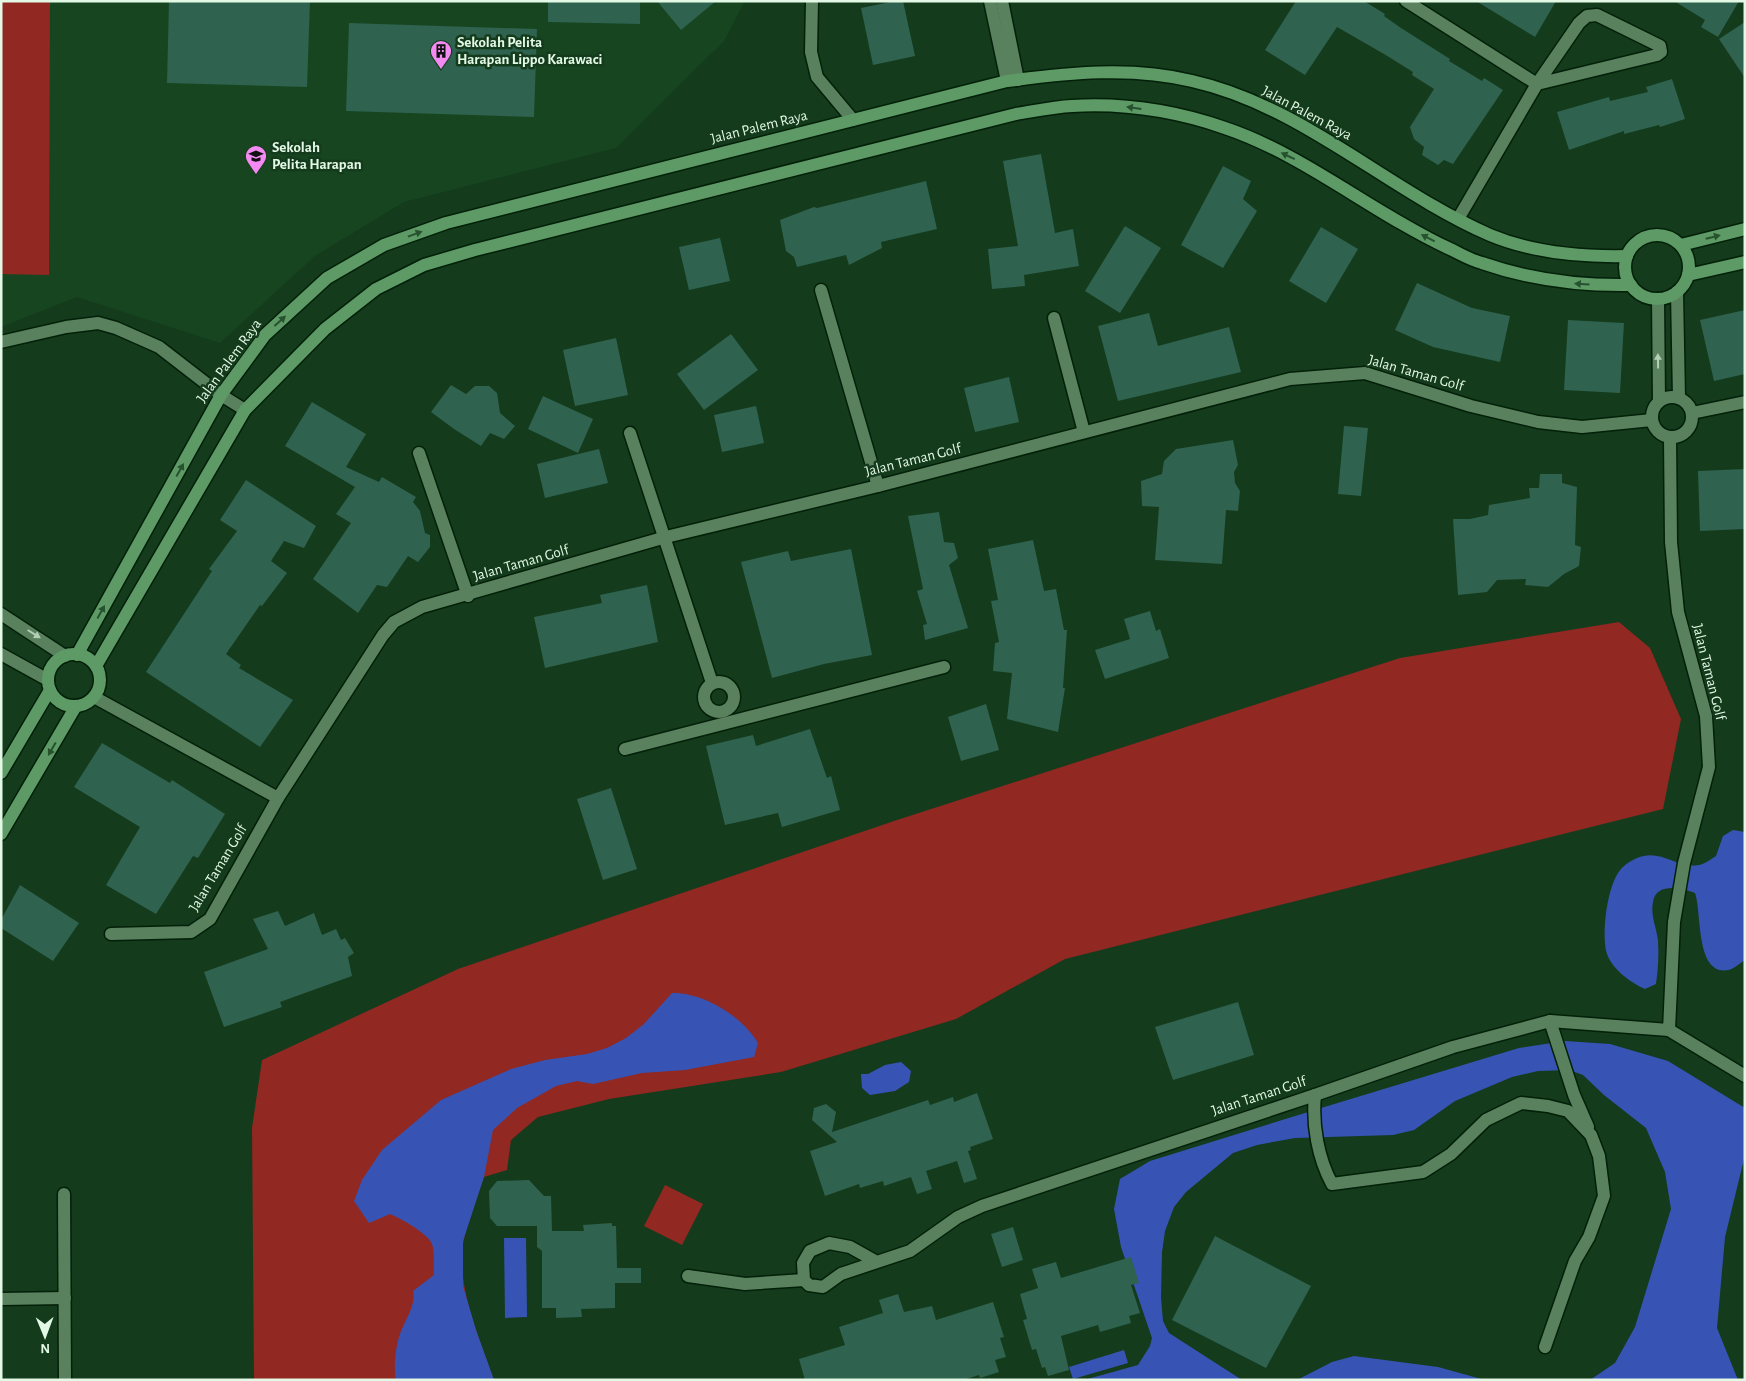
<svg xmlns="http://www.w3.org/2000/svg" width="1746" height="1381" font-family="'Alegreya Sans',sans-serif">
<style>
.built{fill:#164520}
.green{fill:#912822}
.water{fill:#3754b5}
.building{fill:#2f624f}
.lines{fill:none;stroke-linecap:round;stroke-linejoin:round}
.street-casing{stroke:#032009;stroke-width:15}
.secondary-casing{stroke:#032009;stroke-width:15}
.street{stroke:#59815e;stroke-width:12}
.secondary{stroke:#5d9a66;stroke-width:12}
.oneway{fill:#26532e}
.oneway2{fill:#b3cfb6}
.labels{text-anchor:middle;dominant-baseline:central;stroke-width:5;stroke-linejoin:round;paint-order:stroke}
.poi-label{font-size:15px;font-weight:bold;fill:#e3f9e5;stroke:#143b1c;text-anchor:start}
.street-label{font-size:15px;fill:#e3f9e5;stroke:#143b1c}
</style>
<rect width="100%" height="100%" fill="#143b1c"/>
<path class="built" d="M1,1H745L724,41L616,148L404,202L315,256L220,343L77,297L1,327Z"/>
<g class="green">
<path d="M1,1H50L49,275L1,274Z"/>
<path d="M1619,622L1650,648L1681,719L1663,809L1065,959L956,1019L781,1072L609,1099L538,1117L511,1140L507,1170L484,1177C477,1197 468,1218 464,1239C454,1281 480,1340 494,1380H254L252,1128L262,1060L458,969L897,820L1400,658Z"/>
<path d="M665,1185L703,1204L682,1245L644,1226Z"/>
</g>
<g class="water">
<path d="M1733,830L1745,832V960C1740,963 1734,969 1728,970C1695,976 1702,911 1695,893C1682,888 1656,882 1653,902C1650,915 1657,929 1658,941C1659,955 1658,969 1656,984L1645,989C1631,983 1612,969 1607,954C1601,935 1607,884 1621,869C1624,865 1632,860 1637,858C1661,848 1676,869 1699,865C1705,864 1711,859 1716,856L1723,836Z"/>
<path d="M672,993C703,992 743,1017 758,1043L754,1057L685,1070L642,1073L593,1084L577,1081L556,1086L517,1108L493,1130L484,1177L463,1241V1286L476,1330L494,1380H396C393,1366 396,1342 402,1329C407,1317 416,1304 413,1291L434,1275C433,1266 435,1253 432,1244C429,1234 400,1218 390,1214L369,1223L354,1201L362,1180L382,1150L441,1100L511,1069L545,1060L587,1054L607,1048L626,1038L644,1024Z"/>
<path d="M1565,1041L1610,1044L1668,1061L1745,1108V1155L1725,1237L1717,1328L1738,1380H1590L1615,1363L1635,1327L1671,1209L1665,1172L1646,1128L1604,1095L1583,1075L1569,1070L1538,1071L1512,1077L1455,1101L1414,1130L1393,1135L1295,1138L1257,1145L1233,1153L1186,1192L1174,1207L1165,1231L1162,1252L1161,1298L1163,1321L1169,1333L1242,1380H1084L1138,1365L1150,1346L1152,1338L1121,1247L1114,1209L1120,1179L1150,1161L1331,1105L1519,1048Z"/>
<path d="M901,1062L911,1071L909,1082L895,1091L870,1095L862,1088L861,1074H868L885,1065Z"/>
<path d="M504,1238H526L527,1317L505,1318Z"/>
<path d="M1124,1350L1128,1363L1073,1379L1069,1367Z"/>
<path d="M1354,1356L1438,1367L1485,1380H1297L1332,1362Z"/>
</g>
<g class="building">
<path d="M169,1H310L307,87L167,83Z"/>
<path d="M548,1H640V24L548,22Z"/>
<path d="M657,1H716L681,30Z"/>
<path d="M895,1H903L915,56L873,65L861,8Z"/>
<path d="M1296,1H1364L1385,14L1384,16L1401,28L1450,59L1449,61L1482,81L1484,78L1503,90L1453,164L1444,160L1438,165L1422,155L1424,147L1414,139L1410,127L1434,89L1412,75L1413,72L1384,54L1337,27L1305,75L1265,50Z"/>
<path d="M1476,1H1556L1535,37Z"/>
<path d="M1674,1H1739L1718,37L1701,27L1705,20Z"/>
<path d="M1745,22V78L1719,39Z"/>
<path d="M349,23L537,29L534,117L346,111Z"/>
<path d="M1672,79L1685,119L1660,127L1659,125L1624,134V131L1569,150L1557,112L1609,97L1610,101L1648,92L1646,87Z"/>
<path d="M1041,154L1055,233L1073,229L1079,266L1024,275L1025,286L992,289L988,249L1018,246L1003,161Z"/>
<path d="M1223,166L1251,181L1243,199L1257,211L1223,268L1181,245Z"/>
<path d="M926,181L937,229L881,242L882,248L849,265L846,255L797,267L794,257L786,251L780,220L814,207L817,208Z"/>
<path d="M1125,226L1161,248L1120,313L1085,291Z"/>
<path d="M1321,227L1358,249L1326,303L1289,281Z"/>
<path d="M720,238L730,281L689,290L679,247Z"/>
<path d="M1417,283L1472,308L1510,316L1500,362L1433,347L1395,330Z"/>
<path d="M1745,310V374L1714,381L1700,320Z"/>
<path d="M1149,313L1158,346L1229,327L1241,372L1118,401L1098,326Z"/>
<path d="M1568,320L1624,323L1620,393L1564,390Z"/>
<path d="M731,334L758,370L704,410L677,374Z"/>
<path d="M616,338L628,395L575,406L563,350Z"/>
<path d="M1009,377L1019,422L975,432L964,388Z"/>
<path d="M451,385L466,394L475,386H489L497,393L500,413L515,426L504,439L490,433L481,446L454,429L431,412Z"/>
<path d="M543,396L593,419L578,453L528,429Z"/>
<path d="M312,402L366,434L346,467L379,482L382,477L416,497L413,502L420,511L425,533L430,535V547L418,562L408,556L387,587L377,585L358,613L313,579L351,523L336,514L355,487L285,446Z"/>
<path d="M756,406L764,443L722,452L714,415Z"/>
<path d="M1344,426L1368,428L1361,496L1338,494Z"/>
<path d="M1233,440L1238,465L1234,472L1235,483L1240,491L1238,511L1226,510L1222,564L1155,560L1159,507L1142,506L1141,481L1162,474L1164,461L1176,449Z"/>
<path d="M599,449L608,483L545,498L537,464Z"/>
<path d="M1745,469V529L1700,531L1698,471Z"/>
<path d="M1540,474H1562V483L1577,487L1575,545L1581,547L1579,566L1564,574L1548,587L1525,585L1526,579L1497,580L1487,592L1458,595L1453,519H1470L1488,515L1489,505L1530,498L1529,488H1539Z"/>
<path d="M246,480L316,526L304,548L284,541L271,561L287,573L262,606L260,605L226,654L241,665L239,668L293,700L260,747L146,672L212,571L209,569L237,531L220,520Z"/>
<path d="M939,512L944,542L954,543L958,558L949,565L968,628L925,640L923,625L927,624L917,591L923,589L908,516Z"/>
<path d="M1033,540L1044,591L1056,589L1064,630H1067L1063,688H1065L1058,732L1007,719L1012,673L993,671L995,643L999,642L991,601L998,600L988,549Z"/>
<path d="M851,549L872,655L824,664L772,678L741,562L788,551L791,561Z"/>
<path d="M647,585L658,642L545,668L534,617L602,603L600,595Z"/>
<path d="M1150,611L1156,631L1160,629L1169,658L1105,679L1095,650L1130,639L1124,619Z"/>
<path d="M986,704L999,750L961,761L948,717Z"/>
<path d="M810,729L827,778L831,776L840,810L782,827L778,813L725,825L706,746L753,735L756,746Z"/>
<path d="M102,743L170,783L172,780L225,814L198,858L193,856L156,914L106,885L140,827L74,787Z"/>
<path d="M611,788L637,869L603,880L577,799Z"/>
<path d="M20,885L79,923L53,961L1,928V920Z"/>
<path d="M278,911L285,926L314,913L322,935L336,929L341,940L345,938L354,953L348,957L352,976L280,1002L282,1007L224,1027L204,972L268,949L253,919Z"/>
<path d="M1238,1002L1254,1055L1173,1080L1155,1027Z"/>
<path d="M977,1093L993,1139L970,1147L971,1150L968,1151L977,1179L964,1183L957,1161L926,1171L932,1189L917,1194L911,1177L884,1186L883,1181L860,1188L859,1184L825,1196L810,1151L837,1142L812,1120L814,1108L826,1104L836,1112L832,1132L928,1100L930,1105L953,1097L954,1102Z"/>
<path d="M529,1180L544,1196H551L552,1231H584L583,1225L597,1224L612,1223V1226H616L617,1268H641V1283H615V1308L581,1309L582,1317L556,1318V1308H542V1251L537,1247V1226H497L490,1218L489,1191L497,1181Z"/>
<path d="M1013,1227L1023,1260L1002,1267L991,1234Z"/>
<path d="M1215,1236L1311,1286L1266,1368L1172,1320Z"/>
<path d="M1131,1257L1139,1283L1131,1285L1140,1313L1129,1316L1131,1323L1100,1332L1098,1325L1061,1336L1069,1370L1048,1376L1045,1367L1042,1368L1036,1349L1032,1350L1023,1320L1027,1319L1020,1294L1038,1288L1032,1269L1056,1262L1061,1278Z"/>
<path d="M898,1294L904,1312L932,1306L936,1320L993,1302L1004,1337L1000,1338L1006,1357L995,1360L999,1372L980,1378L979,1375L963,1380H805L799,1359L845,1345L839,1327L883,1313L879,1300Z"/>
</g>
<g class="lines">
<g class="street-casing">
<g id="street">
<path d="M812,1L811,52L817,77L853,120"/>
<path d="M990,1L1007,81"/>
<path d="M1002,1L1018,80"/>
<path d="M1406,1L1537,84L1657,55L1661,52L1660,46L1597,15L1587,16L1579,23L1537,84L1458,219"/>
<path d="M821,290L878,486"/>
<path d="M1677,292L1679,398"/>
<path d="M1658,299L1659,401"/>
<path d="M1054,318L1084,432"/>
<path d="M1,342L66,327L98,323L116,328L159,347L221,395L245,410"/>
<circle cx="1672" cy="417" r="20"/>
<path d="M1692,413L1745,402"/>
<path d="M630,433L712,683"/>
<path d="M419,453L468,596"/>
<path d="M1,614L65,656"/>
<path d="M1,654L48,680"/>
<circle cx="719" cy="697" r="15"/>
<path d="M94,697L278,798"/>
<path d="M625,749L944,667"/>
<path d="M111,934L191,932L210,919L278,798L383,635L394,622L422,607L666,537L878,486L1290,379L1365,373L1471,406L1538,422L1582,427L1652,420"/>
<path d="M1550,1021L1574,1095L1588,1127"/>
<path d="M1669,1030L1674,922L1684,863L1709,767L1706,716L1678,612L1671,542L1670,438"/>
<path d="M1315,1095C1312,1125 1318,1158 1332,1184L1423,1172L1451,1154L1486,1120L1521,1103L1548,1106L1568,1111L1591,1135L1599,1156L1604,1196L1589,1237L1575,1261L1545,1347"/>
<path d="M64,1194L65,1380"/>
<path d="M875,1261L850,1247L829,1243L810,1251L803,1263L804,1280L809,1285L823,1287L841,1274L910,1251L958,1217L982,1206L1315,1095L1453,1047L1550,1021L1669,1030L1745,1076"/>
<path d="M688,1276L745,1284L804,1280"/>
<path d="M1,1299L65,1298"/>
</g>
</g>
<g class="secondary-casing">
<g id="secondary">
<circle cx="1657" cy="267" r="32"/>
<path d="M1681,245L1745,229"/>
<path d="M1688,275L1745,262"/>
<circle cx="74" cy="680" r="26"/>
<path d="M77,655L221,395L265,335L327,278L384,245L446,223L1007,81C1068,73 1131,66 1192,81C1303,106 1387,190 1490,235C1533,253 1581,257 1627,256"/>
<path d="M96,666L245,410L325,329L376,289L424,265L475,250L1016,114C1035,111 1053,107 1072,106C1123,103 1176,111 1225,128C1305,155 1371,212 1448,248C1459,253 1470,260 1482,263C1531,280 1579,286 1631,285"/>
<path d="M1,773L50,690"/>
<path d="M1,834L76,706"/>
</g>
</g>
<use href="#street" class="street"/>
<use href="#secondary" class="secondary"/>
</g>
<defs><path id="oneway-solid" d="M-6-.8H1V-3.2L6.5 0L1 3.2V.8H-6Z" transform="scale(1.25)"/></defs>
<g class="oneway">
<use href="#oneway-solid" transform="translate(1134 108) rotate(-172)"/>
<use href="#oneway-solid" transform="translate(1288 156) rotate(-155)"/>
<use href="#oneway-solid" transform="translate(415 234) rotate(-20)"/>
<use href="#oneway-solid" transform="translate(1713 237) rotate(-14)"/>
<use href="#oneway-solid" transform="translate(1428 238) rotate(-153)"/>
<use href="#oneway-solid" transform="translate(1582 284) rotate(-176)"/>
<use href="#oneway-solid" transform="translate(280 321) rotate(-42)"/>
<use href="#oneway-solid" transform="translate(180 470) rotate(-61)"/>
<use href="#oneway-solid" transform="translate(101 612) rotate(-61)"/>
<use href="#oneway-solid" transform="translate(52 749) rotate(120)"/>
</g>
<g class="oneway2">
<use href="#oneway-solid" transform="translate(1658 361) rotate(-91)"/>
<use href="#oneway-solid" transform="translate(34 634) rotate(32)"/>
</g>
<defs>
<g id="building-pin" transform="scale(1.125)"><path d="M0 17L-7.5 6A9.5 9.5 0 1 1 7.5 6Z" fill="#f38af1" stroke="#143b1c"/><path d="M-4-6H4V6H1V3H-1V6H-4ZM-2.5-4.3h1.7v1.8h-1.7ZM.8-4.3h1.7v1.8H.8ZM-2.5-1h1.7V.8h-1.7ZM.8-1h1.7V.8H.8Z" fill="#111"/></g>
<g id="school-pin" transform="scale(1.125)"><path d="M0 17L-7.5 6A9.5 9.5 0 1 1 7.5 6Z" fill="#f38af1" stroke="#143b1c"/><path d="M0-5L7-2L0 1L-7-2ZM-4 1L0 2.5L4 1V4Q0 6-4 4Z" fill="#111"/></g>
</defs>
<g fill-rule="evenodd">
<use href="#building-pin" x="441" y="51"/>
<use href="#school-pin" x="256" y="156"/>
</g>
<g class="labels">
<g class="poi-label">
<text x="457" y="42">Sekolah Pelita<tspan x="457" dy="17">Harapan Lippo Karawaci</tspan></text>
<text x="272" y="147">Sekolah<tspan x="272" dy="17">Pelita Harapan</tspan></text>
</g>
<g class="street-label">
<text transform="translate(1307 113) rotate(28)">Jalan Palem Raya</text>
<text transform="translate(759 127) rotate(-14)">Jalan Palem Raya</text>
<text transform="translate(229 361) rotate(-54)">Jalan Palem Raya</text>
<text transform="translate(1416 373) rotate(16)">Jalan Taman Golf</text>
<text transform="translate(913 460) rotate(-14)">Jalan Taman Golf</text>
<text transform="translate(521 563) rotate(-16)">Jalan Taman Golf</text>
<text transform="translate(1709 672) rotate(76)">Jalan Taman Golf</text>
<text transform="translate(218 868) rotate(-59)">Jalan Taman Golf</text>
<text transform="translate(1259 1096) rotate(-18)">Jalan Taman Golf</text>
</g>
</g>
<rect width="1746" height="1381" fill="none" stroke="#e3f9e5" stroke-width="5"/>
<g transform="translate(45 1336) rotate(179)" stroke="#143b1c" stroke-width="4" paint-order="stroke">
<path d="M0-4L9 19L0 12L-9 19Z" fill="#e3f9e5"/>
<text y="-8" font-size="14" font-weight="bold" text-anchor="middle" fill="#e3f9e5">N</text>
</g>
</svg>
